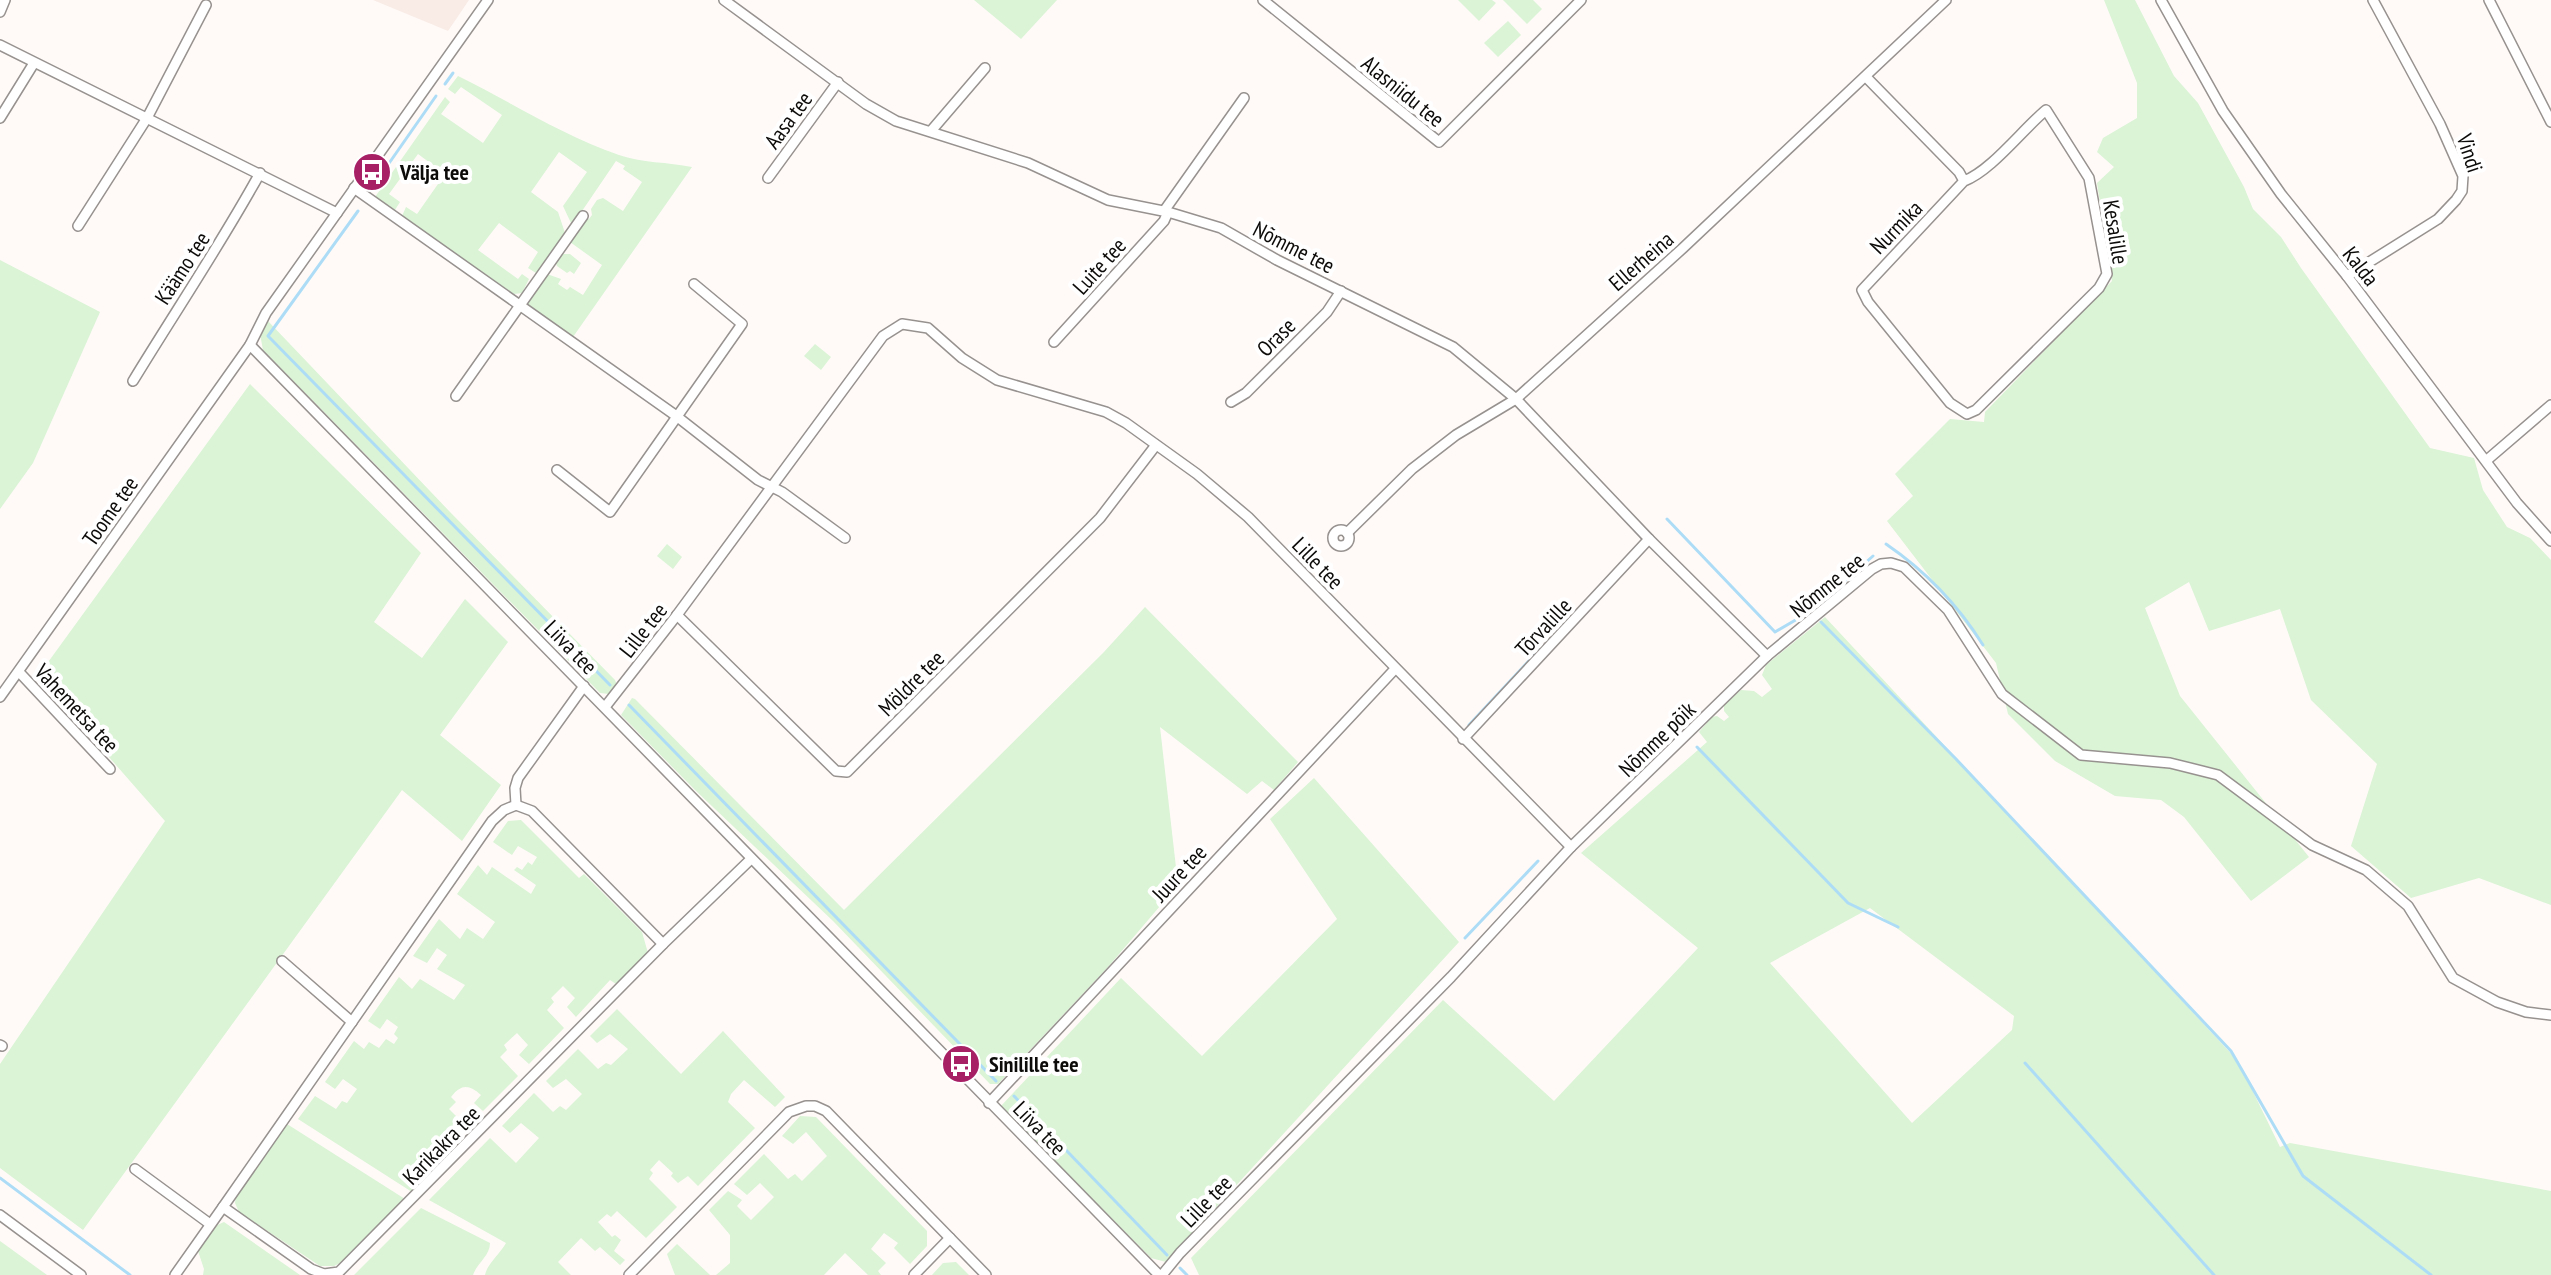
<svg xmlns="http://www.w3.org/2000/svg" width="2551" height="1275" font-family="'PT Sans Narrow',sans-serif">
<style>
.built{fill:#f9ece6}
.green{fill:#daf4d5;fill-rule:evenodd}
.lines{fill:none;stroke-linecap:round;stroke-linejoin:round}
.stream{stroke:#adddf6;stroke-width:3}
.street-casing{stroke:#979290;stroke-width:12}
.street{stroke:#fff;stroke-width:9}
.labels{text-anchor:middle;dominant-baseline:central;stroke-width:8;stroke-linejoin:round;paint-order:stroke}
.street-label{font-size:22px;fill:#0d0b0a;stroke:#fff}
.poi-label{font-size:22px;font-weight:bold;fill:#0d0b0a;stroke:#fff;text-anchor:start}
</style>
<rect width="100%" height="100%" fill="#fffaf8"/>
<path class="built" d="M373,0H469L448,31Z"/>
<g class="green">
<path d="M974,0H1057L1021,39Z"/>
<path d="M1458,0H1492L1496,3L1479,21Z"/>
<path d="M1503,0H1533L1542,9L1527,24Z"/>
<path d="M2104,0H2135L2174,76L2198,103L2244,187L2253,209L2281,237L2301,268L2430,448L2474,458L2483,490L2507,527L2530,538L2551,560V905L2479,878L2411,898L2351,846L2377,764L2311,700L2280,609L2209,631L2189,582L2145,608L2180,696L2309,857L2251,901L2184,817L2161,800L2115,796L2055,761L2008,714L1996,663L1887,521L1913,496L1895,474L1950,419L1984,422L1985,412L2112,281L2097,183L2114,167L2097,152L2103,138L2137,118V83Z"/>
<path d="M1508,21L1521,35L1498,57L1484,43Z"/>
<path d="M458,76C511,102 563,136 619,155C641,163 668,162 692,167L573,337L529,307L527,301L547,274L561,279L558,284L567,290L570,287L583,295L602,265L570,242L586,218L589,219L592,215L591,209L597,200L603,198L623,211L642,182L623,169L625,166L616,161L580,214L571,223L563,206L587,172L559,152L531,192L558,212L565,233L536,273L528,268L538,252L499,223L478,250L518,279L522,274L529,279L522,293L514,294L402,216L406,207L417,214L445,174L418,154L389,194L400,202L395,210L375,197L445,97L450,102L441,114L483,143L502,115L461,87L455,94L448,89Z"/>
<path d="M560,254H570L581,263L574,274L570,271L567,273L557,266L555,261Z"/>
<path d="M0,260L100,312L33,463L0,509Z"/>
<path d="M268,321L450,512L615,680L617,685L609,694L600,693L263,350L260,334Z"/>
<path d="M815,344L831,357L821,370L804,356Z"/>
<path d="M250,384L421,553L374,622L422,658L465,599L508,642L440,735L501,785L462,841L402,790L83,1230L0,1168V1064L165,821L38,676Z"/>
<path d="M667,544L682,557L673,569L657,556Z"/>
<path d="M1145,607L1298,762L1274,790L1262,781L1247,794L1160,727L1178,885L1108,967L998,1084H990L833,921L695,790L621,715L632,698L635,699L844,910L1103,653Z"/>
<path d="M1825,617L2238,1061L2280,1147L2290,1143L2551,1191V1275H1199L1191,1258L1443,1000L1554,1101L1698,948L1581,853L1707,742L1699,732L1712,717L1717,716L1724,721L1729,717L1724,711V705L1741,690L1754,691L1762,697L1772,689L1762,675L1766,665ZM1870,908L2014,1016L2012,1030L1912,1123L1770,963Z"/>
<path d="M1314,778L1459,942L1166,1262L1151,1258L1001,1106L1121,978L1202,1056L1337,919L1270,819Z"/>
<path d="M521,820L579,878L584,874L642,932L648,953L616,984L610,980L576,1017L567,1007L575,998L563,986L551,998L554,1002L547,1010L564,1028L529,1064L519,1055L528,1045L517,1033L504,1045L507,1050L500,1057L518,1076L483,1111L474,1103L481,1095C469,1084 461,1084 451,1097L456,1102L449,1109L467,1127L460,1133L464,1139L412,1192L298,1119L315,1096L336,1109L342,1101L347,1103L357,1089L343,1079L335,1089L325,1082L354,1041L364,1049L369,1042L379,1048L386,1039L394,1044L398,1038L394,1034L398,1027L387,1019L380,1029L368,1021L399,977L412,989L420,979L454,1000L465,985L437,969L447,955L437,948L427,963L413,956L439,919L460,939L467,928L483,939L495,922L457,894L478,865L487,875L492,867L531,894L536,885L514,870L517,867L522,870L528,862L532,865L537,857L518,846L512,855L493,842L508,821Z"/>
<path d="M617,1009L681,1074L723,1031L785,1097L775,1107L744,1080L731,1094L728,1102L755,1128L698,1186L688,1176L678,1183L671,1176L673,1173L659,1160L650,1170L653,1173L649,1179L677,1207L646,1238L617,1211L611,1217L607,1214L598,1222L612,1237L615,1235L621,1240L614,1251L625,1260L620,1265L600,1247L595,1251L581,1238L558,1262L571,1275H485C487,1264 500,1254 506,1243L429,1200L490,1138L516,1163L539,1138L521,1123L510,1133L502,1126L534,1093L553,1112L560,1106L566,1110L582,1094L566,1079L553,1088L546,1081L578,1049L598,1069L606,1063L611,1065L628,1049L610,1034L597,1043L590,1036Z"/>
<path d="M800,1116L816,1117L927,1231V1246L910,1264L894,1248L898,1243L884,1233L871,1249L886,1263L878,1271L881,1275H868L845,1253L824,1275H716L730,1263V1235L709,1210L728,1191L742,1200L737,1206L751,1220L774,1197L760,1183L747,1195L734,1184L764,1154L788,1179L795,1174L802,1181L827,1156L806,1132L793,1144L782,1136Z"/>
<path d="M287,1124L405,1199L344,1261L334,1266H320L239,1212L235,1203L236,1194Z"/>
<path d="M421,1208L490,1243C490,1256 477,1263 473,1275H354Z"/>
<path d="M224,1222L300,1275H203L204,1269L198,1251L213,1227Z"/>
<path d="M0,1241L47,1275H0Z"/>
<path d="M677,1244L710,1275H675L667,1254Z"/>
<path d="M956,1262L969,1275H932L943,1263Z"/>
</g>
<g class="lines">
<g class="stream">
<path d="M445,84L453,73"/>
<path d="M371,189L436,96"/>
<path d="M358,211L268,336L610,685"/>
<path d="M1667,519L1775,632L1811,611L1873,556"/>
<path d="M1886,544C1924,570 1958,605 1983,645"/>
<path d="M1821,622L1956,759L2231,1051L2303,1176L2431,1275"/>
<path d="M629,705L996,1081"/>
<path d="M1469,725L1540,649"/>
<path d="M1697,747L1848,903L1898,927"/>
<path d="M1465,938L1538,861"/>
<path d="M2025,1063L2214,1275"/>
<path d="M1014,1096L1167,1255"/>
<path d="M0,1178L130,1275"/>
<path d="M1180,1268L1187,1275"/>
</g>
<g class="street-casing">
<g id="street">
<path d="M724,0L866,104L896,121L1028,163L1108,200L1168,212L1221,228L1277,260L1453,347L1516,399L1649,539L1767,656L1872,569L1881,564L1891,563L1904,567L1948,610L2002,694L2081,755L2170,763L2218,775L2312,845L2366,870L2408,906L2453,978L2497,1002L2526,1012L2551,1015"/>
<path d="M1263,0L1439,142L1581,0"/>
<path d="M2161,0L2223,111L2281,194L2347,276L2517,503L2551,541"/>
<path d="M2489,0L2551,122"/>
<path d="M0,12L5,0"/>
<path d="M0,45L337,213"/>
<path d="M1866,77L1959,172L1964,181L1862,290L1868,302L1950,403L1967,414L1976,410L2099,288L2107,274L2089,178L2046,110C2022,130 1991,171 1964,181"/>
<path d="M0,118L34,63"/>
<path d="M931,131L985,68"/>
<path d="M768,178L838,82"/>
<path d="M354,188L675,415L758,480L782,492L845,538"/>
<path d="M1164,211L1244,98"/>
<path d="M78,226L147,118L206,5"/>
<path d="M2347,276L2438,219L2456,200L2462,191L2463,176L2440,124L2373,0"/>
<path d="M1054,342L1164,221L1168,212"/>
<path d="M250,345L1159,1275"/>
<path d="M133,381C175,312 221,244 260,173"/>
<path d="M456,396L583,216"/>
<path d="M1231,402L1246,393L1327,312L1341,291"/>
<path d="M2487,460L2551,405"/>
<path d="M557,470L610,512L742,324L694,284"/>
<circle cx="1341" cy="538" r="8"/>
<path d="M1347,533L1412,469L1456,435L1516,399L1683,248L1946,0"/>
<path d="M677,615L836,771L847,772L1100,518L1156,445"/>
<path d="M19,672L110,769"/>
<path d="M584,686L518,778L515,788L516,805L504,810L492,821L223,1207L311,1269L324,1274L339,1272L663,944L751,859"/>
<path d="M0,697L250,345L266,313L488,0"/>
<path d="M605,707L677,615L883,336L902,324L928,328L962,358L997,380L1106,412L1126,423L1197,474L1248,517L1571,847"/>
<path d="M1463,739L1649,539"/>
<path d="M516,805L532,811L663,944"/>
<path d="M282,961L352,1022"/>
<path d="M0,1045L2,1046"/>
<path d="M989,1103L1395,669"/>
<path d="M135,1169L210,1224"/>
<path d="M0,1215L81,1275"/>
<path d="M175,1275L223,1207"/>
<path d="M629,1275L789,1112L806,1106H815L826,1111L986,1275"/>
<path d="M914,1275L950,1238"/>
<path d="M1162,1275L1180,1253L1451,977L1571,847L1767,656"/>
</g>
</g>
<use href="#street" class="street"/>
</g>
<defs>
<g id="bus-disc" transform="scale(2)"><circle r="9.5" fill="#a71f65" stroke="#fff"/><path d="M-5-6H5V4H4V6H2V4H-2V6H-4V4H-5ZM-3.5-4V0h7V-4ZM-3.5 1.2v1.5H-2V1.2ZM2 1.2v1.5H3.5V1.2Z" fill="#fff"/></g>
</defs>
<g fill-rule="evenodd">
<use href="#bus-disc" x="372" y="172"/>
<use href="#bus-disc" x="961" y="1064"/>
</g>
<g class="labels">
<g class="street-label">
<text transform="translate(1403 91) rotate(39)">Alasniidu tee</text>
<text transform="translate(788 120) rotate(-54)">Aasa tee</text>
<text transform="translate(2470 153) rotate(72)">Vindi</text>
<text transform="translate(1896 227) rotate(-46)">Nurmika</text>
<text transform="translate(2116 232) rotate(81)">Kesalille</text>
<text transform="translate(1294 247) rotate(27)">Nõmme tee</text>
<text transform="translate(1641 261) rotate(-41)">Ellerheina</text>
<text transform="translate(1099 266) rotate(-48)">Luite tee</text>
<text transform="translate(2361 266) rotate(52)">Kalda</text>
<text transform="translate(182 268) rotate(-57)">Käämo tee</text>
<text transform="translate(1276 337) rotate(-45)">Orase</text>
<text transform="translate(110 511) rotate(-55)">Toome tee</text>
<text transform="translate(1318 563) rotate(46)">Lille tee</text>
<text transform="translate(1827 585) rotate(-39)">Nõmme tee</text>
<text transform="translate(1543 627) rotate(-47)">Tõrvalille</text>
<text transform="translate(643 630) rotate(-52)">Lille tee</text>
<text transform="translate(571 647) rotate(46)">Liiva tee</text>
<text transform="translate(911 683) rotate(-45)">Möldre tee</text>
<text transform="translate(77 708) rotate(47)">Vahemetsa tee</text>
<text transform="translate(1657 739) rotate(-44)">Nõmme põik</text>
<text transform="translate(1179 873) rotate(-47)">Juure tee</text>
<text transform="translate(1040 1128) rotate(46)">Liiva tee</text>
<text transform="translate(441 1145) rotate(-46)">Karikakra tee</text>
<text transform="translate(1206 1201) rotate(-46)">Lille tee</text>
</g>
<g class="poi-label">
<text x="400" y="172">Välja tee</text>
<text x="989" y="1064">Sinilille tee</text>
</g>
</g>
</svg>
